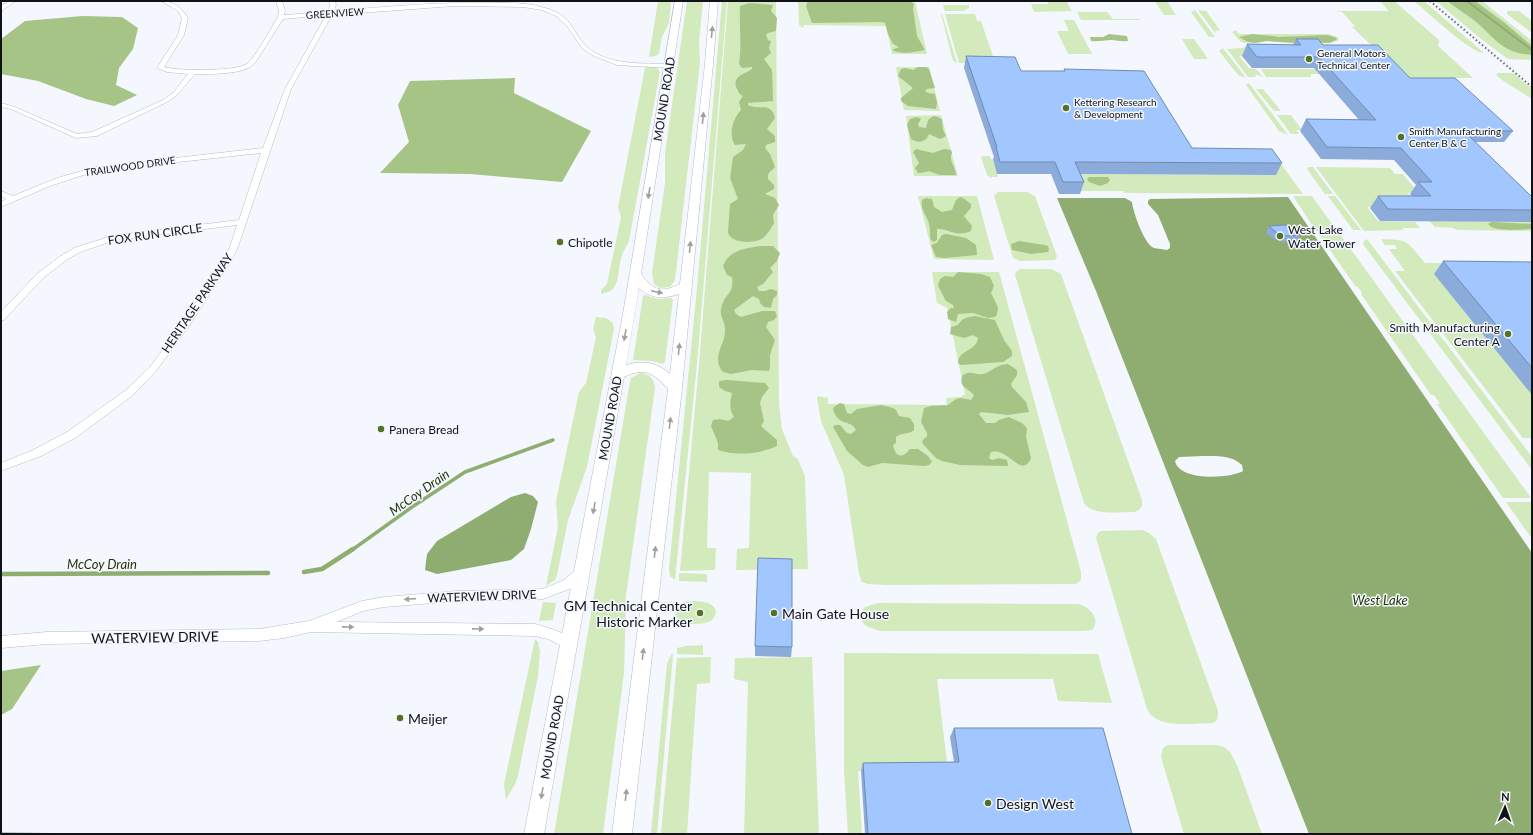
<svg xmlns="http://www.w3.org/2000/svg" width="1533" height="835" font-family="Lato,sans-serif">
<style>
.green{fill:#d3eabc}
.forest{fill:#a6c486}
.water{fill:#90ad71;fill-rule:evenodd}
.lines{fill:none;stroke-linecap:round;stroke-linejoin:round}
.stream-far2{stroke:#90ad71;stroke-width:2}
.stream-far1{stroke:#90ad71;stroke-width:3.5}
.stream{stroke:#90ad71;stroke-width:4.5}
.street-casing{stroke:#b4bdca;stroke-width:1}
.secondary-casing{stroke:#b4bdca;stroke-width:1}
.street{fill:#fff;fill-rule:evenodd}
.secondary{fill:#fff;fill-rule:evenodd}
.rail{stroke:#686b70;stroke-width:2;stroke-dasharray:1.5 2.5;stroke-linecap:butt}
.wall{fill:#8babdb}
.building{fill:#a2c7ff;stroke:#718bb2}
.oneway{fill:#9fa0a2}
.poi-dot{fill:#527228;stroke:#f4f7fd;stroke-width:1.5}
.labels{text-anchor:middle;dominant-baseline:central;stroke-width:3;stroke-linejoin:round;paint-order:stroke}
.far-street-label{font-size:10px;fill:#0f1217;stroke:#f4f7fd}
.far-poi-label{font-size:10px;fill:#0f1217;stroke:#f4f7fd;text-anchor:start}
.street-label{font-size:12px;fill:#0f1217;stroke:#f4f7fd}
.poi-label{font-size:12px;fill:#0f1217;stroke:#f4f7fd;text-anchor:start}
.water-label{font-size:13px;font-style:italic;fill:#243608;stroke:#f4f7fd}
.near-poi-label{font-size:14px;fill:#0f1217;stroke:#f4f7fd;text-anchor:start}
.near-street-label{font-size:14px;fill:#0f1217;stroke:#f4f7fd}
</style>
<rect width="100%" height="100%" fill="#f4f7fd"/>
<g class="green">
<path d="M658,1H671L669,23L662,37L659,53L656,56L649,57Z"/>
<path d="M687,1H703L699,42L700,63L675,280L670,287L660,288L654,284L652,273L665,183V153Z"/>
<path d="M722,1H727L697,364L675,580L670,576L669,569L697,288Z"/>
<path d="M728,1H776L779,404L782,429L793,456L798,459L805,477L808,569L736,570L737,549L749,548L751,473L709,472L707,548H716L715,570L680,571L699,364Z"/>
<path d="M798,1H915L927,54H892L886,26L804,25L803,28L799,25Z"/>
<path d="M1047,1H1066L1072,11L1034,12L1031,4H1048Z"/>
<path d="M1155,1H1167L1176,15H1164Z"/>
<path d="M1380,1H1394L1439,40L1438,46L1473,78H1406L1352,27L1355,26L1342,12L1335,11H1389Z"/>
<path d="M1414,1H1424L1484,53C1472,54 1426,11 1414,1Z"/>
<path d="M1436,1H1482L1532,41V60L1508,59L1481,39Z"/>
<path d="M943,5H969V8L963,11H945Z"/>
<path d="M1195,10L1215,37H1216H1209L1191,12Z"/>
<path d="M1198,10L1206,11L1220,30L1215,31V33Z"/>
<path d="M1507,11H1519L1532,21V33L1507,14Z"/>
<path d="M1077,12H1107L1113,19H1140L1141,20H1081Z"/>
<path d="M941,14H942L957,63L953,61Z"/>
<path d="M945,14H975L977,21H981L993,56L1008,63H959Z"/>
<path d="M1064,20H1074L1092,54H1068L1057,31H1069Z"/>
<path d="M1236,30L1239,34H1329L1337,37L1339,40L1331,43L1297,44L1266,41L1244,43L1240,41L1232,32Z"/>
<path d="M1182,39H1194L1208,59H1194Z"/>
<path d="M1257,44L1285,47L1295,56H1239L1249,68L1256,69L1263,77L1255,74L1256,77H1248L1227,49L1242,48Z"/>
<path d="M1223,48L1246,78L1238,75L1219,51Z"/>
<path d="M647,67C652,67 658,66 660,72L629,241C627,246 623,251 622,255C616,271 623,291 601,294V290L607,284L621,217L618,207L645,68Z"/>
<path d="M896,67H929L940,111L904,110Z"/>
<path d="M1261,69H1324L1328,74H1311V77H1266Z"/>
<path d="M1498,73H1513L1532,89V99L1502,80L1496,75Z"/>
<path d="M1249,83L1288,135L1279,131L1246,85Z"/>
<path d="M1256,89H1263L1281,111H1274Z"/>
<path d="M941,115L958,176H914L906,116Z"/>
<path d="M1277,115H1291L1302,130H1296L1299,134H1291Z"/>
<path d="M1273,153L1303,194L1124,193L1123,191H1080L1072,174L1276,175L1265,158Z"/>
<path d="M984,156H990L991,159H993L998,177H991L992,179L987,175L981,157Z"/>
<path d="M1309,167H1313L1333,194H1325L1307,169Z"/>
<path d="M1316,167L1390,168L1395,174H1403L1417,191L1408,193L1419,207H1367L1378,221L1415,222L1420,228H1402L1404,230L1364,231Z"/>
<path d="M998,192H1027L1035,196L1057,256L1055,260L1020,261L1013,258L994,196Z"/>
<path d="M918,196H977L994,260L934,259Z"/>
<path d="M1293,196H1312L1337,231H1316Z"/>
<path d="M1328,196H1335L1361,230H1353Z"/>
<path d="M1429,221L1532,222V231L1457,230L1453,228L1435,227Z"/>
<path d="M1318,233H1339L1531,498H1503L1437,404H1440L1434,395H1431L1361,294L1362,293L1358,287H1356Z"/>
<path d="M1367,239L1532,457V470L1363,244L1364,241Z"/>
<path d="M1381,239C1411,240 1406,241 1425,263H1532V438H1523L1395,271H1405L1389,249H1397L1395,245H1385Z"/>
<path d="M1020,269H1051L1061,274L1142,500V506L1139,510L1135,512C1121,512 1092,516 1084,503L1015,275L1016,272Z"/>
<path d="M932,272H999L1081,572V580L1076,584L887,585L868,584L862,582L859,574L844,475L821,421L817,398L818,396L828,398V404L947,405L946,398L960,397L965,394L947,308L937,303Z"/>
<path d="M645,295L658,299L671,298L673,300L665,362L663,364L652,361L633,360L643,296Z"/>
<path d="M596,317L606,318L613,323L614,329L587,467L568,520L557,575L555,580L546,586L558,527L556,501L579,392L586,383L596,337L593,330Z"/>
<path d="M640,373C650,374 654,379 655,388L626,596L624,673L603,834H554L629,387L631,378Z"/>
<path d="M1506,502H1532V539Z"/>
<path d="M1143,530L1149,533L1156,539L1218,711C1218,716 1218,721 1213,723C1193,723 1157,730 1147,709L1096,538L1098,533L1101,531Z"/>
<path d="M679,573L707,574V582L679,581Z"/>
<path d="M543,602L556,603L553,620L539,621Z"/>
<path d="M684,602C694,601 711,599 716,610C715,623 707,623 695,624C692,624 686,625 682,624C678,622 676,618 675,614L678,605Z"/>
<path d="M878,603L1077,604C1088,605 1102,619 1092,630L1083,631H880L866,626C860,621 859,613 865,607Z"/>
<path d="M535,639L538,642L540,652L538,676L518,776L515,784L506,800L504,784Z"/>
<path d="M703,645V655L677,654V648L686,646Z"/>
<path d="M672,653L673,655L657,834H651L667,664Z"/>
<path d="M844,653L1098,654L1112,703L1058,701L1053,679H937L948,771H858L862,834H848L844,771Z"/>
<path d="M711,657L710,683L697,684L687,834H661L677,658Z"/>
<path d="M812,657L819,834H744L748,682L734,679L735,658Z"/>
<path d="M1168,745H1217L1224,747L1230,752L1237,765L1262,834H1184L1161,757L1163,748Z"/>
</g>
<g class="forest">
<path d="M808,1L911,2L914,4L913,8L917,36L925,50C915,52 901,55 892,50L899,47L893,44L888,34L885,23L882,22L812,23L806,6Z"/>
<path d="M1447,1H1475L1505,23L1532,46V55C1502,53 1496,39 1475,21C1466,14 1456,8 1447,1Z"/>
<path d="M750,3L773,5L771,11L777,18L776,31L768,33L766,35L768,40L771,41L769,48L771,53L764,59L772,70L773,98V101L748,103V105C760,111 771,101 775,118L767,129L775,136V142L766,145L765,148L770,154L775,167C771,172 767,172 768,179L774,185V189L765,194L775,198L779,205L773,215L774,223C772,227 767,235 763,238C755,244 730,244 728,232L730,204L738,199L730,178L733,157L743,150L746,144L735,145C728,135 733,118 741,110L739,102L743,96C739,94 739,93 737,89C731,76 744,75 752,69V67L742,68L739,64C742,47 739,24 740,6Z"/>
<path d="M82,16L122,17L138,28L133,49L119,68L116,85L137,95L114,106L86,99L38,81L1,74V39L25,21Z"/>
<path d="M1109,34L1127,36L1128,41C1122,42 1117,40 1111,40C1104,40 1098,42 1091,41L1090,37H1103Z"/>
<path d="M1253,34C1261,36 1271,35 1278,37L1327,35L1337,38L1336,40L1329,43L1313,42L1298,43L1267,41L1255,43L1248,42L1239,37Z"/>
<path d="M918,67H926L929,69L935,88L927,89L925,91L928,93L935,94L937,103L936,109L908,106L901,101V98L913,88L898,76L901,69L905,68L913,70Z"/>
<path d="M515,78L514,93L591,131L562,182L470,174L380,173L409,142L398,105L410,81Z"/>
<path d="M935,116L942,119L943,130L946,136L940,139L929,134C926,142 919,144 911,139L907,125L910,119L917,117L921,119L918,124L919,127L926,128C928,122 927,118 935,116Z"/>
<path d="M916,149L933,153L944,149L951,150L952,153C948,160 956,167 956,175H940L929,171L921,173H918L915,168L919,163L913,152Z"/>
<path d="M1089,177H1108L1110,180L1108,183L1100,186L1089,182L1087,179Z"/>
<path d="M960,197L963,198L971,204V208L964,216L972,226L971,231C955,238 949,228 937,229V240L934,242L931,240C929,235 931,230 929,224C927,215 920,210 922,200L926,198L932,199L934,207L942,212L952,210L956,200Z"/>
<path d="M1492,222L1532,224V229C1521,229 1495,233 1488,224Z"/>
<path d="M946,234L966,238L976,245L977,255L945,258L936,257L931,245L937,243L942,235Z"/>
<path d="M1019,241L1045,245L1048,246L1049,250L1048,252L1031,254L1012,250L1011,244Z"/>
<path d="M761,246H773L780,253L777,261L770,268L773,272L763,284L757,287L759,291H765L771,289L777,291V295L773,299L771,308L764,307L760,303L759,299L753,296L734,310L736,314L741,317L762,311H775L777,316L774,320L768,322L766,327L775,340L770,355V366L769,371L752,370L731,374L723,372C710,356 726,346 725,329C725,319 718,317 722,305C726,292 734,295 732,277L727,275L723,266C729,250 746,248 761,246Z"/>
<path d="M958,272L981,274L990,277L994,286L991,293L998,307L997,315L995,317L988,318L973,313L958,314L956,322L948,319L947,312L951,308H954L953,305L946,301L938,286L940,279L945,276L953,277Z"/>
<path d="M975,316L995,320L1004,340L1012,351V356L1003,362L961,365L958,363C958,350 977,351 978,338L973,335L964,338L950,334L951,327L958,325C962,318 967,317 975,316Z"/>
<path d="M1008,364L1017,370V375L1011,384L1012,387L1026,402L1029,412L1008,415L981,412L979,414L986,423H995L999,420L1009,417L1022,423L1027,428L1026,437L1031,458C1022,480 1007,446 991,452L989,458L992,460L999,458L1007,460L1008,466L960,465L942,461L936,458L923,444L922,441L927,436V433L921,422L924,408L931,406L948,405L956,399L961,398L971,400L974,395C968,388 957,387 963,375C971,370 975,375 983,374C990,373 996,364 1008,364Z"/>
<path d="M727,380L765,383L769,388L762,397L760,403L764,421L761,426L777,440V446C760,454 736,456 718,450V443L711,426L713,420L720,419L728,421L734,417C729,410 730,402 732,393L725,391L719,387V381Z"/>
<path d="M840,403L844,404L847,413L851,414L857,409L881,405L893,408L896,410L899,416L910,418L914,424V430C909,435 902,432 896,437V443L893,445C895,457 903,459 910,449H918L928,456L932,462L929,465L924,466L882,463L868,467L863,465L847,451L833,427L835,425H840L847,433L851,434L856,430C851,419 838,427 833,409L834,407Z"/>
<path d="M41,665L12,709L1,715V671Z"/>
</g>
<g class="water">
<path d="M1288,197L1532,553V834H1309L1096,291L1057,198H1125L1132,202C1133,212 1144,244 1154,248C1158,249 1163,249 1167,250L1170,248V244L1158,215L1148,204V201L1150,199ZM1203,456C1218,456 1231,455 1242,465L1243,471C1229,479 1179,481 1175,461L1179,457Z"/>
<path d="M525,493L533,496L538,502L531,529L524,549L511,560L437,574L425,570L427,554L437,541L511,497Z"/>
</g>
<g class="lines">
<path class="stream-far2" d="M1467,1L1532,50"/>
<path class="stream-far1" d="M352,550L412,507L465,472L553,440"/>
<g class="stream">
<path d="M304,572L322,569L353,549"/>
<path d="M1,574L268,573"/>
</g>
<g class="street-casing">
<g id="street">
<path d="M9,1H16L1,11V6Z"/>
<path d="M161,1C174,1 182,8 188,18L184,35L164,67C177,71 238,72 248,63C256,56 271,28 278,17L279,10L276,1H282L285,10L284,15L328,12L330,5L329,1H335L336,5L334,11C385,7 436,2 488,3C507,3 527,2 545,8C572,15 570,29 586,46C607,66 643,63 670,64L673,66L670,68L617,65L594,56L582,48L567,26L556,16L542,10L523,7L454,6L332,15L291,89L238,247L231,261L189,326L156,371L132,396L75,438L41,456L1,471V463L33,450L67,432L126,390L150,367L183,322L223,261L230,247L237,225L116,240L80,252L65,261L43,278L4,320L1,321V312L37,274L59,257L74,248L115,235L239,220L261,153L96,171L50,186L1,207V202L6,199L1,196V191L13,196L57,178L96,167L263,148L285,89L326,15L283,19L255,63C245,75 210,74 195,74L177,95L167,102L97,136L76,138L11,109L1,107V103L15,107L77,134L92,132L163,100L173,93L188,74L167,72L157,68L178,35L182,18L178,11Z"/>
<path d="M582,567L586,568L588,572L586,576L572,588L543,599L458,601L384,607L363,611L336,622L535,624C546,627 570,633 575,644L573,648L569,650L548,639L535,636L311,632L284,638L259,641L47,644L1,648V636L47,632L259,629L309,621L362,601L384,597L458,591L543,589L564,580L578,568Z"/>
</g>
</g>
<g class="secondary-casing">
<path id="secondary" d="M675,1H683L641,274C653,291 662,293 680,284L705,64L710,1H718L713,64L682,388L632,834H612L668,389C653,373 645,367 624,377L544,834H524L623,314ZM639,288C650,299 665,299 679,294L670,374C657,362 643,360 626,365Z"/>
</g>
<use href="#street" class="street"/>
<use href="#secondary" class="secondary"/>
<path class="rail" d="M1430,1L1532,87"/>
</g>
<g class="wall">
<path d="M1296,39L1323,45L1410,78L1513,131L1504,142H1475L1532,197V222L1380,221L1370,208L1378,196H1412L1410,194L1416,185L1394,160L1321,159L1300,131L1306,119L1359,120L1314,68H1252L1242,56L1247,44L1293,45Z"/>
<path d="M966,56L1021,71H1064V69L1192,148L1282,163L1276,175L1080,174L1084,182L1080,194H1059L1051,174H997L993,159L994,157L964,68Z"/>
<path d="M1269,226L1300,235L1296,241L1284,242L1274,239L1266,233Z"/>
<path d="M1443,261L1532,262V395L1434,274Z"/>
<path d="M755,646L792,647L791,657L755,656Z"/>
<path d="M954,728L1132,834H865L861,771L863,763L954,762L950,737Z"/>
</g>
<g class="building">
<path d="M1296,39H1318L1323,45H1378L1410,78H1455L1513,131L1463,130L1532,197V210L1388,209L1378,196H1431L1418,182H1432L1401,148L1327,147L1306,119L1376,120L1319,57H1257L1247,44L1301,45Z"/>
<path d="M966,56L1015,57L1021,71H1065L1064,69L1144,71L1192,148L1272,149L1282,163L1075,162L1084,182H1063L1055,162H1000L996,147H997Z"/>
<path d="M1285,225L1300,235L1287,236L1277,233L1269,226Z"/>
<path d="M1443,261L1532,262V368Z"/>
<path d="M758,558L792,559V647L755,646Z"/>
<path d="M954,728H1103L1132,834H868L863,763L959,762Z"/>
<path d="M1,833L104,834H1Z"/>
</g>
<defs><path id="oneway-solid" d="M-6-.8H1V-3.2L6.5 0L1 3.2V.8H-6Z"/></defs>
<g class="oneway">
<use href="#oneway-solid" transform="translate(712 32) rotate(-84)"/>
<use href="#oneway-solid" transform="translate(703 118) rotate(-84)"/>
<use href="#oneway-solid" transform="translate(649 193) rotate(99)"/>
<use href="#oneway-solid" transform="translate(690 247) rotate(-84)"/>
<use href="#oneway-solid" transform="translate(657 292) rotate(12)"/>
<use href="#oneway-solid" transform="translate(625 335) rotate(100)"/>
<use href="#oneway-solid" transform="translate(679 349) rotate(-84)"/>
<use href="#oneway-solid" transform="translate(670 423) rotate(-83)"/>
<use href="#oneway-solid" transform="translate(594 508) rotate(100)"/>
<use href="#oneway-solid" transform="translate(655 552) rotate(-83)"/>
<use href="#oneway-solid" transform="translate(410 599) rotate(176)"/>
<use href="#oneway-solid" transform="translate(348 627) rotate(1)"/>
<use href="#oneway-solid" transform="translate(478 629) rotate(1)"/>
<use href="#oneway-solid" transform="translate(643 654) rotate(-83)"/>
<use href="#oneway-solid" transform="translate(542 793) rotate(100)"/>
<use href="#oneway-solid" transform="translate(626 795) rotate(-83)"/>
</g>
<g class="poi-dot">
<circle cx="1309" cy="59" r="4"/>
<circle cx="1066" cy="108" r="4"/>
<circle cx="1401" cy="137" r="4"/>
<circle cx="1280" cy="236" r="4"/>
<circle cx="560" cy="242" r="4"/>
<circle cx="1508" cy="334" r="4"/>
<circle cx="381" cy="429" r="4"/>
<circle cx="700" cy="613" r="4"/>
<circle cx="774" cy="613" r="4"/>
<circle cx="400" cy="718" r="4"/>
<circle cx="988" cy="803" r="4"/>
</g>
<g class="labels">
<g class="far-street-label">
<text transform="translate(335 13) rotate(-4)">GREENVIEW</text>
<text transform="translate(130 166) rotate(-8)">TRAILWOOD DRIVE</text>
</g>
<g class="far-poi-label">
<text x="1317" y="53">General Motors<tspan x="1317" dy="12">Technical Center</tspan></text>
<text x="1074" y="102">Kettering Research<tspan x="1074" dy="12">&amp; Development</tspan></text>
<text x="1409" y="131">Smith Manufacturing<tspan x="1409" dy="12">Center B &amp; C</tspan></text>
</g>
<g class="street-label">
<text transform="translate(664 99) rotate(-81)">MOUND ROAD</text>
<text transform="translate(155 234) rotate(-8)">FOX RUN CIRCLE</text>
<text transform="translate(197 303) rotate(-56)">HERITAGE PARKWAY</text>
<text transform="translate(610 418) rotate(-80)">MOUND ROAD</text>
<text transform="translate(482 596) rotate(-2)">WATERVIEW DRIVE</text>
<text transform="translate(552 737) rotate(-80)">MOUND ROAD</text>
</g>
<g class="poi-label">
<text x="1288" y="229">West Lake<tspan x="1288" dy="14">Water Tower</tspan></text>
<text x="568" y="242">Chipotle</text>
<text x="1500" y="327" text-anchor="end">Smith Manufacturing<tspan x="1500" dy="14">Center A</tspan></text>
<text x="389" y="429">Panera Bread</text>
</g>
<g class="water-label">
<text transform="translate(419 492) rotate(-35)">McCoy Drain</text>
<text x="102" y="564">McCoy Drain</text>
<text x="1380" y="600">West Lake</text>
</g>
<g class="near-poi-label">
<text x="692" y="605" text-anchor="end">GM Technical Center<tspan x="692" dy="16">Historic Marker</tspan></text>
<text x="782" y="613">Main Gate House</text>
<text x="408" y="718">Meijer</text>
<text x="996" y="803">Design West</text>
</g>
<g class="near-street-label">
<text transform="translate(155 637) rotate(-1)">WATERVIEW DRIVE</text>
</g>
</g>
<rect width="1533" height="835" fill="none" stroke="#0f1217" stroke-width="4"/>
<g transform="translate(1505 807) rotate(2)" stroke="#f4f7fd" stroke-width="3" paint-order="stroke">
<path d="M0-3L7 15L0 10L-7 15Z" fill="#0f1217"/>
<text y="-6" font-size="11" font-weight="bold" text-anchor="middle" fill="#0f1217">N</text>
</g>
</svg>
